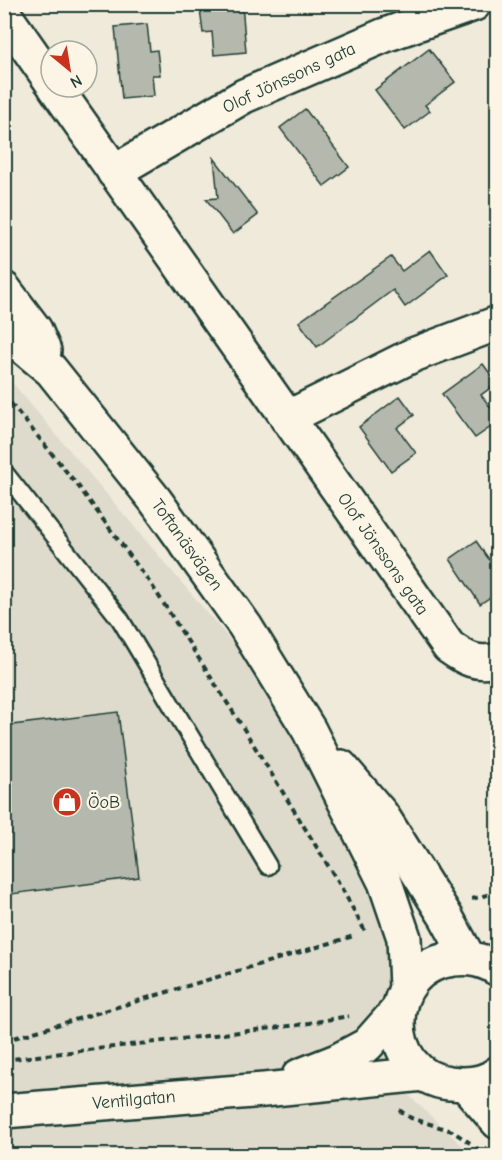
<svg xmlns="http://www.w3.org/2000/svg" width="502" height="1160" font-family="'Comic Neue',sans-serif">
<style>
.built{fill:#dedbcc}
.building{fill:#b5b9ad;stroke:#1f3d34;stroke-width:1.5}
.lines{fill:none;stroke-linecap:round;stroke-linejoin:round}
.service-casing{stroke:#1f3d34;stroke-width:21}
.minor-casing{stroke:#1f3d34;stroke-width:38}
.tertiary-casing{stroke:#1f3d34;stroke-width:38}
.path{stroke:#1f3d34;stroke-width:4;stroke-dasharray:6 4.5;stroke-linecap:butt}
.service{stroke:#fcf5e5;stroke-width:16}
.minor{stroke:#fcf5e5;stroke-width:33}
.tertiary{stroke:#fcf5e5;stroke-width:33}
.labels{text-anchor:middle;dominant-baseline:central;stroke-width:4.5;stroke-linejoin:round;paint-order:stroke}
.street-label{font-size:18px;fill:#1f3d34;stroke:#fcf5e5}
.poi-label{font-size:18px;fill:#1f3d34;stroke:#fcf5e5;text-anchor:start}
</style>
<rect width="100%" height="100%" fill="#efeada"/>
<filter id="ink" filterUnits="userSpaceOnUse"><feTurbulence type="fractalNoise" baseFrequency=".0167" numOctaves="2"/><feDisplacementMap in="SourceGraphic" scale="12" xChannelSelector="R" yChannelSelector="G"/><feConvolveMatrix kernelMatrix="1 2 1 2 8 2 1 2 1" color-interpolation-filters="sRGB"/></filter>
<g filter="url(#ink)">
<path class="built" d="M4,373L237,648L411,922L382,1070L472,1155H5Z"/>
<g class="building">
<path d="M209,4H242L246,52L214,55L212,32L203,33L200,9L209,8Z"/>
<path d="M147,24L150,51L157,50L160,75H152L154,96L122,99L115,27Z"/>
<path d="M429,49L455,82L425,105L430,111L405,130L375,90Z"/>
<path d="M305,109L349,167L324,186L280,128Z"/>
<path d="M214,158L258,215L233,234L206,199L218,198Z"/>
<path d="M430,250L448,275L405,307L393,290L317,347L299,322L391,257L402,271Z"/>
<path d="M483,364L497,383L481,395L498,417V422L475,438L442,394Z"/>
<path d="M400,396L414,415L397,428L416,453L391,471L359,427Z"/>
<path d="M476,541L498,572V592L480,604L450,559Z"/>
<path d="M118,712L139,877L4,895V726Z"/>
</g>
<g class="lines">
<g class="service-casing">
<path id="service" d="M4,472L120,619L268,866"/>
</g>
<g class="minor-casing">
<g id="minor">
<path d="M4,14L51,81"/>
<path d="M55,87L449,647C466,659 476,665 498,660"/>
<path d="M114,172L244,96L385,35L474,4"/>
<path d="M287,418L413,355L498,323"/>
<path d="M299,1076L337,1061L367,1045L397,1011"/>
<path d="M4,1111L264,1090L423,1074"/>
</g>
</g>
<g class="tertiary-casing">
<g id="tertiary">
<path d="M4,289L35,330L44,351"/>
<path d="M4,327L16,341L51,370L155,500L245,626L309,730L385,882L404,938L406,988"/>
<path d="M341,767L381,814L446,917L468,957"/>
<path d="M498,969C484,960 471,957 454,959C380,966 380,1076 450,1083C466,1085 485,1084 498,1073"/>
<path d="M466,1085L498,1122"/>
</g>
</g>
<g class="path">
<path d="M4,395L79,487L153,587L242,726L340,885L365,931"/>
<path d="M472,899L498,892"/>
<path d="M4,1041L354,936"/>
<path d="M4,1060L298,1025L349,1016"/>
<path d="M399,1110L411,1118L452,1131L470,1143"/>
<path d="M476,1147L481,1156"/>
</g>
<use href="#service" class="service"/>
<use href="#minor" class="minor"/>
<use href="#tertiary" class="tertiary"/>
</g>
</g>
<defs>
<g id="shop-disc" transform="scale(1.5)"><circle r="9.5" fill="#c8321e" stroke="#fcf5e5"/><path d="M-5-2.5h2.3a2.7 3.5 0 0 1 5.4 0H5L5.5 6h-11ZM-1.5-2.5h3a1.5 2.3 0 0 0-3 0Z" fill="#fff"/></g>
</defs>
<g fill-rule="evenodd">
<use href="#shop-disc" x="67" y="802"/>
</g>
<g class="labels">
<g class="street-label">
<text transform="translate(289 78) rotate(-25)">Olof Jönssons gata</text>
<text transform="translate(187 545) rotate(54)">Toftanäsvägen</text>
<text transform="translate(383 554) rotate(55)">Olof Jönssons gata</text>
<text transform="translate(134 1100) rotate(-5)">Ventilgatan</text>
</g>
<g class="poi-label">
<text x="88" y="802">ÖoB</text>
</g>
</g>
<rect width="502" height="1160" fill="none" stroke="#fcf5e5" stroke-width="24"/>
<rect x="12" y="12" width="478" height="1136" fill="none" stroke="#1f3d34" stroke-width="2" filter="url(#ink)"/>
<g transform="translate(69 69) rotate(150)"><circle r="28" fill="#fcf5e5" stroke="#a4ab9e" stroke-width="1.5"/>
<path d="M0-4.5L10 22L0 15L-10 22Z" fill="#c8321e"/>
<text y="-9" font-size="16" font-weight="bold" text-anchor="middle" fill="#1f3d34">N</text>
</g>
</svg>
